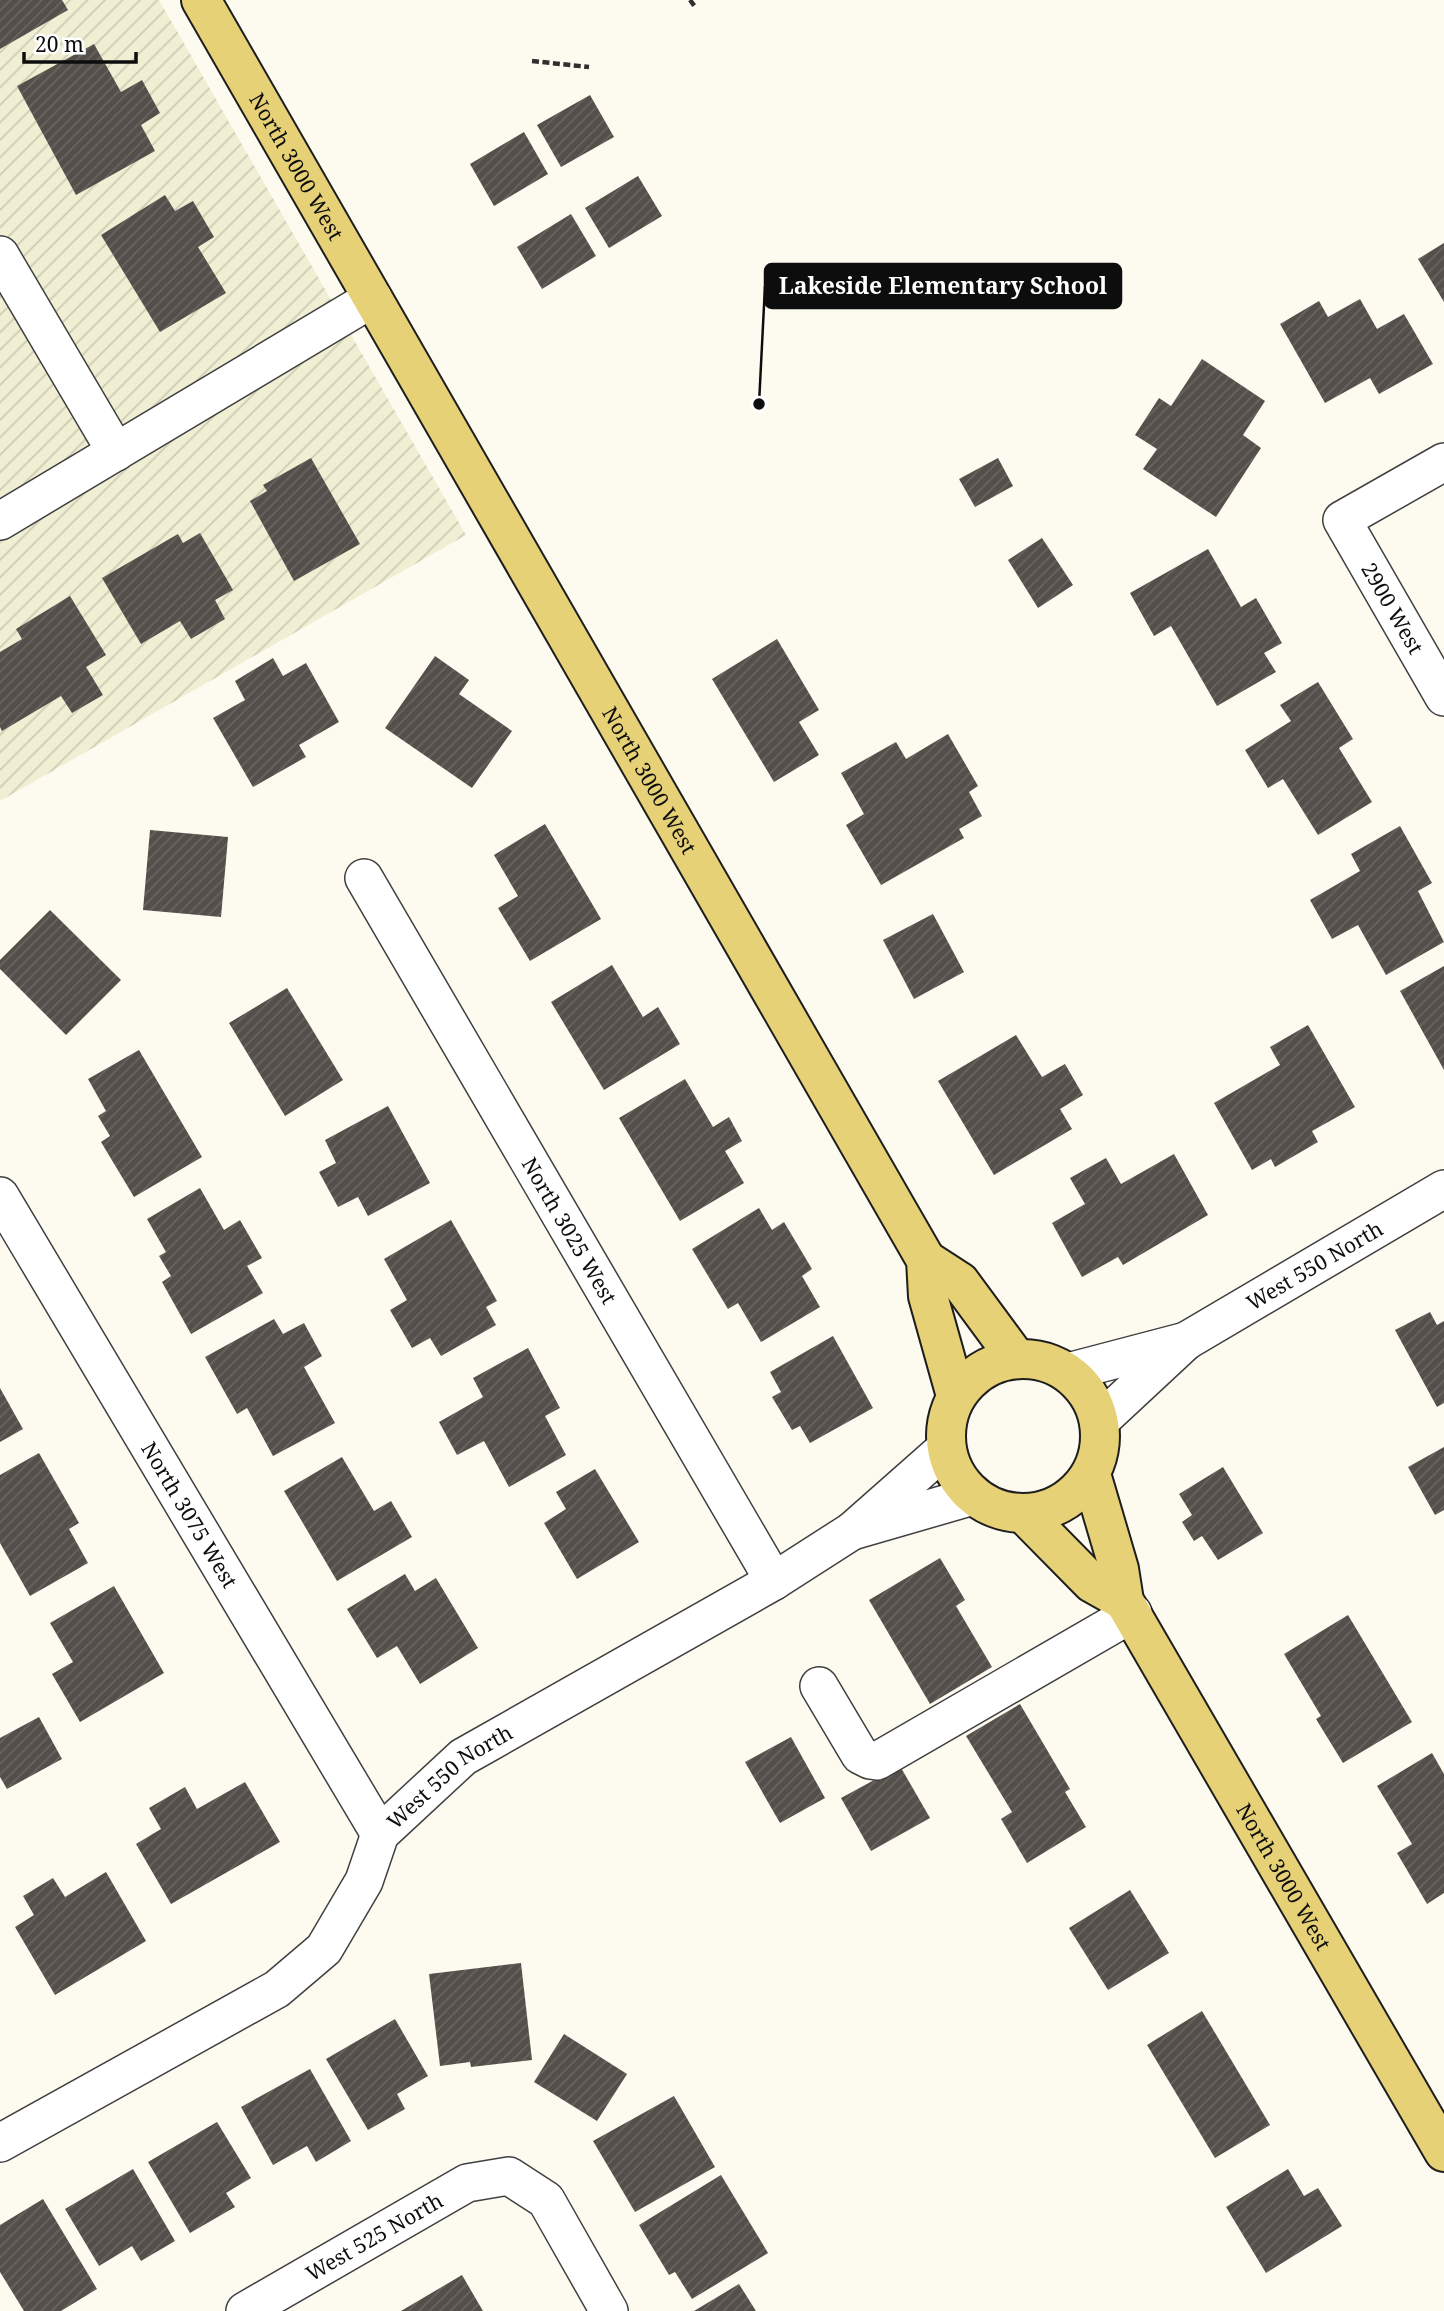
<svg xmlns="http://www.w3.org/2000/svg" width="1444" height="2311" font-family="'Noto Serif',serif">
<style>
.farmland{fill:url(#farmland-furrows)}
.building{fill:url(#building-hatch)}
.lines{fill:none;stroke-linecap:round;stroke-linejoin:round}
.minor-casing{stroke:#404040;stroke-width:40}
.major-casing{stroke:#1e1e1e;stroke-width:42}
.path{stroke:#2f2f2f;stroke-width:4.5;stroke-dasharray:7 3.5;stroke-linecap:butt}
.minor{stroke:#fff;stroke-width:37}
.major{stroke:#e7d176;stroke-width:38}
.labels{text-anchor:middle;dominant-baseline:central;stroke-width:7;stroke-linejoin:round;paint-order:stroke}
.street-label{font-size:21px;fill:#0d0d0d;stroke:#fff}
.leader{fill:none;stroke:#0d0d0d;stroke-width:2.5}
.callout-dot{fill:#0d0d0d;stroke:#fff;stroke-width:2.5}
.callout{fill:#0d0d0d;stroke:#0d0d0d;stroke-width:2.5}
.callout-label{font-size:23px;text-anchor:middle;font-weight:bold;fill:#fff}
</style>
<defs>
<pattern id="farmland-furrows" width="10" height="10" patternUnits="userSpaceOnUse" patternTransform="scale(1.75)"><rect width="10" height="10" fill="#f0efd3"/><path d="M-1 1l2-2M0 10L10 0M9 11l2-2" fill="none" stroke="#cdccb4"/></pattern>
<pattern id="building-hatch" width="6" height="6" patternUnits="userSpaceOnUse" patternTransform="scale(1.75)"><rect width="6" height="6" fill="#554f4b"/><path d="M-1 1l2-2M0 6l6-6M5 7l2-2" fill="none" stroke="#686460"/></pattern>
</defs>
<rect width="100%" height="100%" fill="#fdfbf0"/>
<path class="farmland" d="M0,0H159L466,535L0,801Z"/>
<g class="building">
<path d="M0,0H62L68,10L0,49Z"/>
<path d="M94,44L121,92L142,80L160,113L141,125L155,151L76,195L17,86Z"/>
<path d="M590,95L614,137L561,167L537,125Z"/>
<path d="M524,132L548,174L494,206L470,164Z"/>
<path d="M638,176L662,216L609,248L585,208Z"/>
<path d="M165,195L175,211L193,201L214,237L198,247L226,293L160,332L101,235Z"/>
<path d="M571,214L596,256L542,289L517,247Z"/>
<path d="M1444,243V302L1418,259Z"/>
<path d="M1360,299L1377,329L1404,314L1433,364L1379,394L1370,378L1325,403L1280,324L1319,301L1328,317Z"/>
<path d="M1202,359L1265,401L1243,435L1261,448L1216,517L1143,469L1157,449L1135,435L1159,398L1171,406Z"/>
<path d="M311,458L360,544L294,581L250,501L267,491L263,485Z"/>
<path d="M998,458L1013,486L975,507L959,479Z"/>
<path d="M200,533L233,590L215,600L225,619L191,639L180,621L141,644L102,578L178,534L183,543Z"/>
<path d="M1042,538L1073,585L1038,608L1008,560Z"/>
<path d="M1208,549L1241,607L1256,598L1282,643L1264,653L1276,672L1217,706L1171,626L1154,636L1130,593Z"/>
<path d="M70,596L106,655L86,667L103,695L72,713L61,696L2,731L0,727V652L22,639L16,629Z"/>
<path d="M777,639L819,710L799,722L819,755L774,782L712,679Z"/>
<path d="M435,656L469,680L459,694L512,731L472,788L385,728Z"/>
<path d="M273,658L283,676L306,663L339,722L299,745L306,757L253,787L213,718L245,700L235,681Z"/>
<path d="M1318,682L1353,739L1339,748L1372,802L1318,835L1283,779L1268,788L1245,750L1291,721L1280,705Z"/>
<path d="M948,734L978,786L969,792L982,816L959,829L964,838L881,885L846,825L864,814L841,773L896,742L906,759Z"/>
<path d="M545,824L601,919L530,961L498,908L518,896L494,855Z"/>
<path d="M1400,826L1432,883L1418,891L1444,942L1386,975L1358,925L1332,939L1310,900L1360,871L1351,854Z"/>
<path d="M150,830L228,837L221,917L143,910Z"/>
<path d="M50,910L121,980L66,1035L0,969V960Z"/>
<path d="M933,914L964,972L914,999L883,940Z"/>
<path d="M612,965L643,1017L658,1007L680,1044L604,1090L551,1002Z"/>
<path d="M1444,966V1070L1400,991Z"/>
<path d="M287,988L343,1080L285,1116L229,1023Z"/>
<path d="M1308,1025L1355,1107L1312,1131L1318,1142L1275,1167L1271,1159L1252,1170L1214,1103L1280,1065L1270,1047Z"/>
<path d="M1016,1035L1042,1077L1065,1064L1083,1095L1060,1109L1072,1129L994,1175L938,1081Z"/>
<path d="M139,1050L202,1157L134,1197L101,1142L110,1136L98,1116L106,1111L88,1079Z"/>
<path d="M685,1079L713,1127L729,1117L742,1141L725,1151L744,1183L680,1221L619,1118Z"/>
<path d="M388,1106L430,1183L368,1216L358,1197L338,1207L319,1172L336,1163L325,1140Z"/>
<path d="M1174,1154L1208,1215L1123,1265L1118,1257L1082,1277L1052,1223L1085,1204L1070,1178L1106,1158L1121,1184Z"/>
<path d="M200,1188L224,1230L240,1220L262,1258L247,1266L263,1293L191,1334L162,1282L171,1276L159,1256L166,1252L147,1219Z"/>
<path d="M759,1208L772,1230L784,1222L812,1269L802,1276L820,1307L761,1342L738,1303L728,1309L692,1249Z"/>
<path d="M451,1220L497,1301L486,1307L496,1325L441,1356L430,1338L412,1348L390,1310L407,1300L384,1259Z"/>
<path d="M1430,1312L1437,1325L1444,1321V1403L1437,1407L1395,1330Z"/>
<path d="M274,1319L283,1334L304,1323L322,1356L304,1367L335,1423L273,1456L247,1408L237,1414L205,1357Z"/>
<path d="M833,1336L873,1408L810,1443L800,1426L792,1430L772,1397L781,1392L770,1372Z"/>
<path d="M528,1348L560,1408L545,1416L566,1455L509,1487L484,1441L457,1455L439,1422L483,1397L473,1378Z"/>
<path d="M0,1388L23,1429L0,1442Z"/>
<path d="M1444,1447V1510L1435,1515L1408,1467Z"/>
<path d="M39,1453L79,1523L69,1529L88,1563L30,1596L0,1543V1475Z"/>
<path d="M342,1457L374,1511L391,1501L412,1537L337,1581L284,1491Z"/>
<path d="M1223,1467L1263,1533L1218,1560L1202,1536L1194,1541L1182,1522L1192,1515L1179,1494Z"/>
<path d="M595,1469L639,1542L577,1579L544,1523L566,1509L556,1492Z"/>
<path d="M940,1558L965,1600L956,1606L992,1667L930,1704L869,1600Z"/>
<path d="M405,1574L415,1591L436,1578L478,1648L420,1684L397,1646L377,1658L347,1609Z"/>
<path d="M114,1586L164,1673L80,1722L52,1674L73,1662L50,1623Z"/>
<path d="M1348,1615L1412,1722L1343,1763L1316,1719L1321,1716L1284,1654Z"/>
<path d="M1020,1704L1070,1789L1065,1792L1086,1827L1027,1863L1001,1819L1012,1812L966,1736Z"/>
<path d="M39,1717L62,1759L7,1789L0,1777V1738Z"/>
<path d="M791,1737L825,1798L780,1823L745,1762Z"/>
<path d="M1432,1753L1444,1774V1893L1427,1904L1397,1853L1412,1844L1377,1786Z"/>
<path d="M900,1766L930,1818L871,1851L841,1798Z"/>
<path d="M245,1782L280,1842L171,1904L136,1844L161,1829L149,1808L185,1787L197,1809Z"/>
<path d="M106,1872L146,1941L55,1995L15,1927L34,1915L23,1896L53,1878L65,1897Z"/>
<path d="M1130,1890L1169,1953L1108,1990L1069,1928Z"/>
<path d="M521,1963L532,2060L471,2067L470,2062L440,2066L429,1974Z"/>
<path d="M1202,2011L1270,2125L1215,2158L1147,2045Z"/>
<path d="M395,2019L428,2076L397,2094L405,2109L368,2130L326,2059Z"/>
<path d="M564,2034L627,2074L597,2121L534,2082Z"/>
<path d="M310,2069L351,2141L316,2162L307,2146L273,2165L241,2107Z"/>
<path d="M674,2096L715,2167L635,2212L593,2141Z"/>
<path d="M217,2122L251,2178L226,2193L235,2207L190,2233L148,2162Z"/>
<path d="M133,2169L175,2241L141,2261L132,2246L99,2266L65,2209Z"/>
<path d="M1288,2169L1304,2196L1318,2188L1342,2226L1266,2273L1226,2207Z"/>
<path d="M721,2175L768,2253L692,2299L675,2272L669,2275L639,2225Z"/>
<path d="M43,2199L97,2289L61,2311H24L0,2272V2225Z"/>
<path d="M462,2275L483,2311H401Z"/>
<path d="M739,2284L756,2311H694Z"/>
</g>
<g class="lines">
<g class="minor-casing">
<g id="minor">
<path d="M0,255L116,452"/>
<path id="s1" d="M1444,462L1342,520L1444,697"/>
<path d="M0,521L373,298"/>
<path id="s2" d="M364,878L774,1581"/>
<path id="s3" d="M0,1196L380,1834"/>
<path id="s4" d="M1186,1341L1444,1189"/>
<path d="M1068,1372L1186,1341L1100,1421"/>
<path d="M946,1448L852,1531L973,1496"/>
<path d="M819,1686L860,1755L870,1760L877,1761L1133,1613"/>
<path id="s5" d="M0,2143L277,1989L324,1949L364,1881L380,1834L463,1757L774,1581L852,1531"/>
<path id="s6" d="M245,2311L467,2183L509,2176L546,2200L609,2311"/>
</g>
</g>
<g class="major-casing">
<g id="major">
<path id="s7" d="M201,0L926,1260L928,1296L956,1396"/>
<path d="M926,1260L960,1282L1016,1358"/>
<circle cx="1023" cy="1436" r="77"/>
<path id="s8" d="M1091,1474L1119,1569L1124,1601L1444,2152"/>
<path d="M1023,1513L1092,1583L1124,1601"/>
</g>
</g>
<g class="path">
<path d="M690,0L696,8"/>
<path d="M532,61L589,67"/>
</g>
<use href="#minor" class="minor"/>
<use href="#major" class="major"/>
</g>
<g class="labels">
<g class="street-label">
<text stroke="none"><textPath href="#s7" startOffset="192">North 3000 West</textPath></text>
<text stroke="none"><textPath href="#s1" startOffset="219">2900 West</textPath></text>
<text stroke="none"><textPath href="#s7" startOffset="900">North 3000 West</textPath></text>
<text stroke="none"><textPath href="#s2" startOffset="408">North 3025 West</textPath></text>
<text stroke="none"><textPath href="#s4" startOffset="149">West 550 North</textPath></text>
<text stroke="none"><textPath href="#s3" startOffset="371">North 3075 West</textPath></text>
<text stroke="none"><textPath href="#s5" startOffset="598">West 550 North</textPath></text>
<text stroke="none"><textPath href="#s8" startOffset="450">North 3000 West</textPath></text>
<text stroke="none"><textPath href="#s6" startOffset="149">West 525 North</textPath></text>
</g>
</g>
<path class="leader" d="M759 404L765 286"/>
<circle class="callout-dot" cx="759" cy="404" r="7"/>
<rect class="callout" x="765" y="264" width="356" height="44" rx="7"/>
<g class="callout-label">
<text x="943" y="294">Lakeside Elementary School</text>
</g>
<path d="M24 52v10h112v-10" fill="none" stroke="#0d0d0d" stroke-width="3.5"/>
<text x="35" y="52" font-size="21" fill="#0d0d0d" stroke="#ffffff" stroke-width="5" paint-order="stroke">20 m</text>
</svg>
